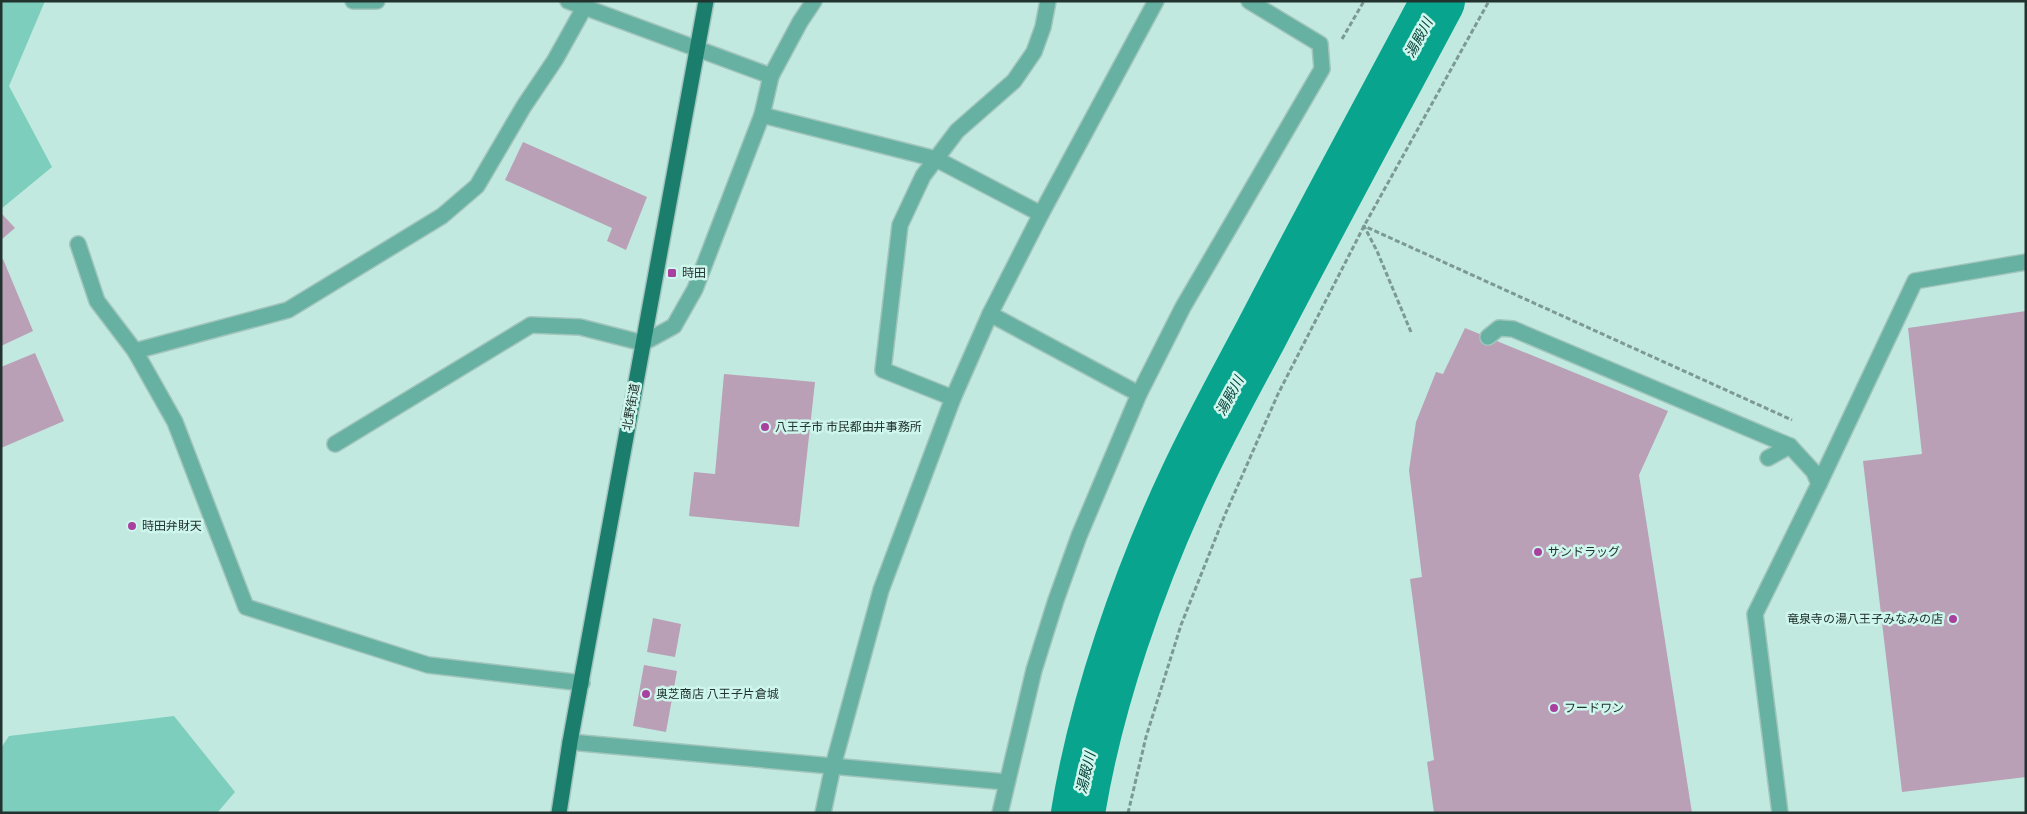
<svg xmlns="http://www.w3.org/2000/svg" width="2027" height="814" font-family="'Fira Sans Condensed','Noto Sans JP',sans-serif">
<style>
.green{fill:#7ecebd}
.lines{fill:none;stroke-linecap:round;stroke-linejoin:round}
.river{stroke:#08a48e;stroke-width:54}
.building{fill:#baa0b6}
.minor-casing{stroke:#a1c4bc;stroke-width:18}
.major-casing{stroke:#a1c4bc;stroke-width:18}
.path{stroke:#7c9a93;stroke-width:3;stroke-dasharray:5 2.5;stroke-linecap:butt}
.minor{stroke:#66b1a1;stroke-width:15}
.major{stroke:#1b7e6d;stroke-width:15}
.poi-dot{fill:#a93f9f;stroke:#cef6ec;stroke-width:2}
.labels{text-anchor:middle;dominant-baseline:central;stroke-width:5;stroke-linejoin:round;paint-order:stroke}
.poi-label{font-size:12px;fill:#22322e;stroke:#cef6ec;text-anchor:start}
.street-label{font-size:12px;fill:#22322e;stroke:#cef6ec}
.water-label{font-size:14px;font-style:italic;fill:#013d34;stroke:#cef6ec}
</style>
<rect width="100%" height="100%" fill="#c1e9df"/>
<g class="green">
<path d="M1,1H45L9,86L52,167L1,209Z"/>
<path d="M174,716L235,792L217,813H1V748L9,736Z"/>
</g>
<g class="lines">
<path class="river" d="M1078,813C1096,702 1139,579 1187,477C1210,428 1236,381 1261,334C1319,222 1379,112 1438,1"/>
</g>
<g class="building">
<path d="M523,142L647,197L626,250L607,241L612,228L505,180Z"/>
<path d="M2,214L15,228L1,240V215Z"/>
<path d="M3,259L33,331L1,346V260Z"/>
<path d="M2026,311V777L1902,792L1863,461L1922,454L1908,328Z"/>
<path d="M1465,328L1668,411L1639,475L1692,813H1434L1427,762L1434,760L1410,579L1422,577L1409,470L1416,422L1436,372L1443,374Z"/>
<path d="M35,353L64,421L1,448V367Z"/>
<path d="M724,374L815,382L799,527L689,516L694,472L715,474Z"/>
<path d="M653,618L681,624L675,657L647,652Z"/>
<path d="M644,665L677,671L666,732L633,726Z"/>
</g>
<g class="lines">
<g class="minor-casing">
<g id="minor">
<path d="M353,1H377"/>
<path d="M568,1L771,76"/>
<path d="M762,115L936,159L1041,214"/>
<path d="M78,244L97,301L135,351L175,422L246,607L428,665L582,683"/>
<path d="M990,314L1139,394"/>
<path d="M1488,337L1499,328L1513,329L1790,446L1814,472L1819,484"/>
<path d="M135,351L288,310L442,216L477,186L524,106L555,60L584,8L585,1"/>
<path d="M953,398L883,370L900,225L923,176L957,131L1014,81L1034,52L1043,27L1048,1"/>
<path d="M335,444L531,325L580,327L643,343L674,326L695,289L762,115L771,76L800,22L814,1"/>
<path d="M1768,458L1790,446"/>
<path d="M570,742L1006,782"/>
<path d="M823,813L833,766L881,590L953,398L990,314L1041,214L1156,1"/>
<path d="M1000,813L1034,670L1056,600L1079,536L1139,394L1183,307L1322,69L1320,44L1249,1"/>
<path d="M1780,813L1755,614L1819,484L1915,281L2026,262"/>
</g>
</g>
<g class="major-casing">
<path id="major" d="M559,813L570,742L706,1"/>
</g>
<g class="path">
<path d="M1342,39L1364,1"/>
<path d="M1411,332L1377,251L1364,226L1792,420"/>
<path d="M1128,813L1146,737L1181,625L1224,517L1278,394L1364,226L1489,1"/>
</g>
<use href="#minor" class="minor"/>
<use href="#major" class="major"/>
</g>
<g class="poi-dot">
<rect x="667" y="268" width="10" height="10" rx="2.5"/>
<circle cx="765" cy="427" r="5"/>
<circle cx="132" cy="526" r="5"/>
<circle cx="1538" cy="552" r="5"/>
<circle cx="1953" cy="619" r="5"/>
<circle cx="646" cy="694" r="5"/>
<circle cx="1554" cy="708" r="5"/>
</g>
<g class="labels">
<g class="poi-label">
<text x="682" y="273">時田</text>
<text x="775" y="427">八王子市 市民都由井事務所</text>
<text x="142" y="526">時田弁財天</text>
<text x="1548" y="552">サンドラッグ</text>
<text x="1943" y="619" text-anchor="end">竜泉寺の湯八王子みなみの店</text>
<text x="656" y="694">奥芝商店 八王子片倉城</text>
<text x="1564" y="708">フードワン</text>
</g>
<g class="street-label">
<text transform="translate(631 407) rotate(-80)">北野街道</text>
</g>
<g class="water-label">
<text transform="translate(1419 38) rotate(-62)">湯殿川</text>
<text transform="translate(1230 396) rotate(-62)">湯殿川</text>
<text transform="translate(1086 773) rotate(-77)">湯殿川</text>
</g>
</g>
<rect width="2027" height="814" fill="none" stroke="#22322e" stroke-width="5"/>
</svg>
